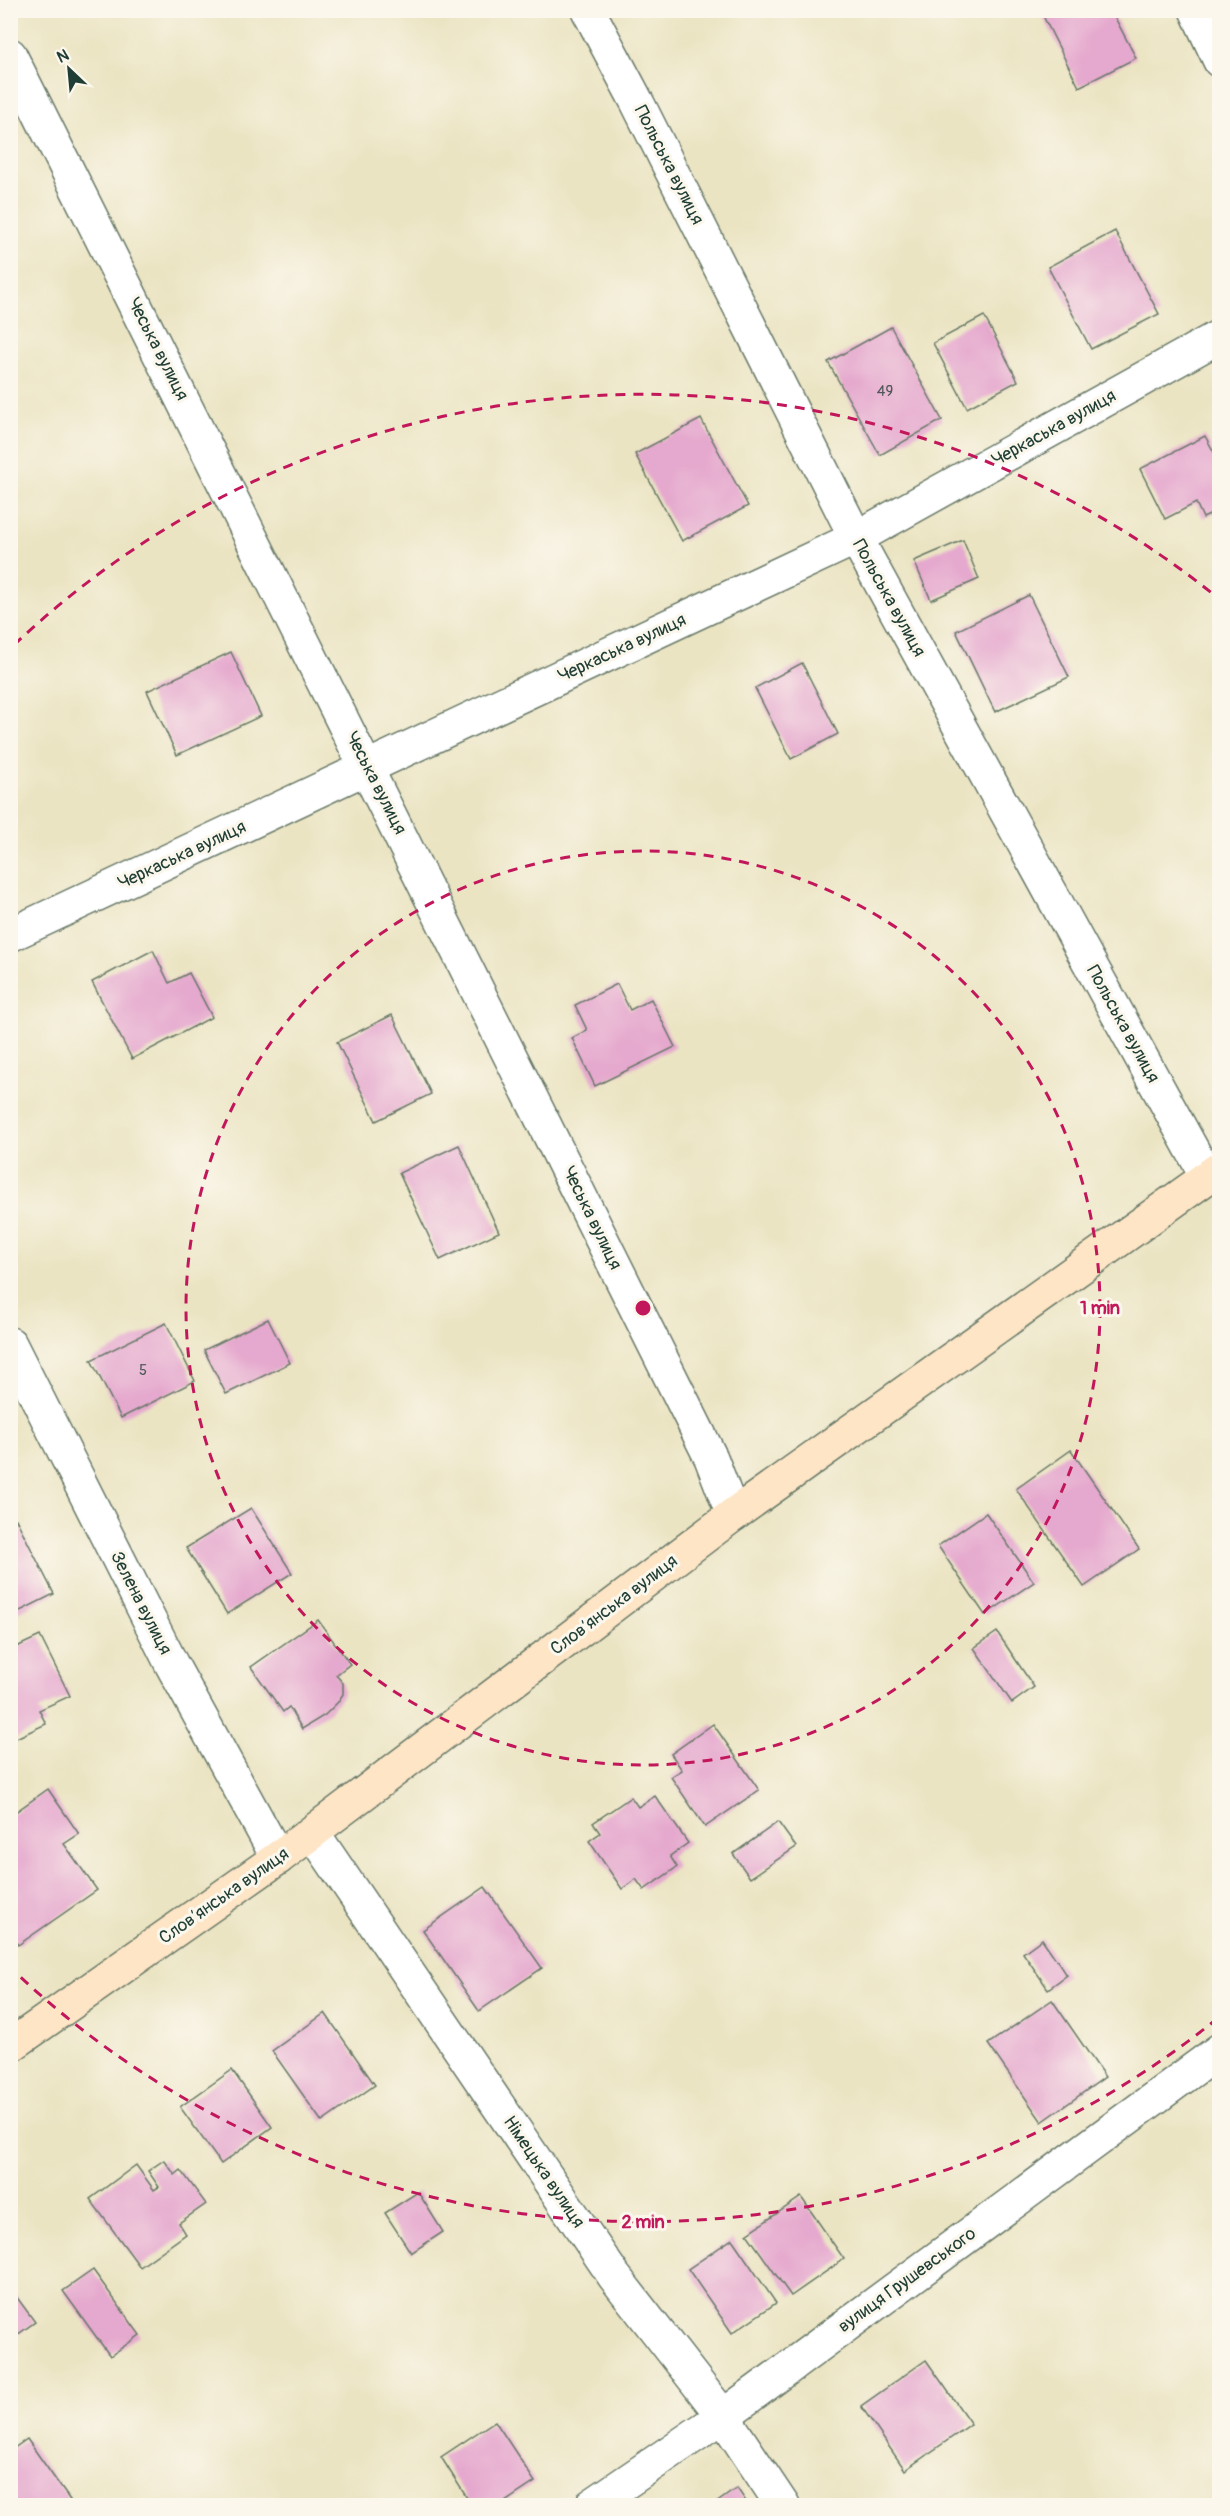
<svg xmlns="http://www.w3.org/2000/svg" width="1230" height="2516" font-family="Pangolin,sans-serif">
<style>
.building{fill:#e5a8ce}
.lines{fill:none;stroke-linecap:round;stroke-linejoin:round}
.street-casing{stroke:#676;stroke-width:36}
.secondary-casing{stroke:#676;stroke-width:36}
.street{stroke:#fff;stroke-width:33}
.secondary{stroke:#fee5c5;stroke-width:33}
.ring{fill:none;stroke:#c2185b;stroke-width:3;stroke-dasharray:10 8}
.labels{text-anchor:middle;dominant-baseline:central;stroke-width:6;stroke-linejoin:round;paint-order:stroke}
.number-label{font-size:15px;fill:#50585a}
.street-label{font-size:18px;fill:#1f3d34;stroke:#fbf7ec}
.centre{fill:#c2185b;stroke:#fbf7ec;stroke-width:3}
.ring-label{font-size:18px;text-anchor:middle;font-weight:bold;fill:#c2185b;stroke:#fbf7ec;stroke-width:6;stroke-linejoin:round;paint-order:stroke}
</style>
<rect width="100%" height="100%" fill="#fbf7ec"/>
<filter id="ink" filterUnits="userSpaceOnUse"><feTurbulence type="fractalNoise" baseFrequency=".0167" numOctaves="2"/><feDisplacementMap in="SourceGraphic" scale="12" xChannelSelector="R" yChannelSelector="G"/><feConvolveMatrix kernelMatrix="1 2 1 2 8 2 1 2 1" color-interpolation-filters="sRGB"/></filter>
<filter id="wash" filterUnits="userSpaceOnUse"><feTurbulence type="fractalNoise" baseFrequency=".008" numOctaves="4" result="noise"/><feDisplacementMap in="SourceGraphic" scale="24" xChannelSelector="R" yChannelSelector="G"/><feGaussianBlur stdDeviation="1.35" result="paint"/><feColorMatrix in="noise" values="0 0 0 0 0 0 0 0 0 0 0 0 0 0 0 0 0 1.4 0 .05"/><feComposite in="paint" operator="in"/></filter>
<g filter="url(#wash)">
<rect width="100%" height="100%" fill="#ebe4c3"/>
<g id="blocks">
<g class="building">
<path d="M678,10H692L681,16Z"/>
<path d="M1040,10H1111L1136,58L1079,87Z"/>
<path d="M1115,231L1159,314L1091,349L1048,267Z"/>
<path d="M984,316L1018,381L967,408L933,343Z"/>
<path d="M891,327L942,420L880,455L828,362Z"/>
<path d="M701,419L748,506L682,541L635,454Z"/>
<path d="M1205,436L1220,463V510L1203,518L1196,503L1165,519L1140,469Z"/>
<path d="M963,540L979,579L931,600L914,561Z"/>
<path d="M1029,595L1069,677L995,712L956,631Z"/>
<path d="M231,652L261,716L177,755L147,691Z"/>
<path d="M802,663L838,734L791,759L755,688Z"/>
<path d="M153,950L169,983L189,973L212,1017L132,1059L92,982Z"/>
<path d="M617,984L630,1010L651,999L675,1047L595,1086L572,1038L587,1030L575,1005Z"/>
<path d="M392,1015L431,1094L376,1121L337,1042Z"/>
<path d="M459,1145L499,1232L440,1260L399,1173Z"/>
<path d="M268,1319L290,1363L226,1394L204,1350Z"/>
<path d="M166,1323L195,1381L121,1418L91,1360Z"/>
<path d="M1071,1450L1139,1549L1084,1587L1016,1489Z"/>
<path d="M251,1508L292,1573L227,1614L186,1548Z"/>
<path d="M986,1513L1034,1582L985,1615L938,1546Z"/>
<path d="M16,1519L54,1594L10,1616V1522Z"/>
<path d="M318,1620L350,1664L336,1675L343,1683V1694L338,1702L325,1715L302,1729L289,1707L283,1712L251,1667Z"/>
<path d="M997,1632L1034,1687L1012,1703L974,1648Z"/>
<path d="M40,1636L70,1696L39,1710L46,1724L10,1741V1650Z"/>
<path d="M713,1724L759,1790L705,1827L671,1777L682,1770L671,1754Z"/>
<path d="M48,1789L79,1834L64,1844L97,1890L18,1945L10,1933V1816Z"/>
<path d="M655,1796L688,1843L670,1856L677,1867L644,1890L636,1879L622,1889L589,1841L600,1833L593,1823L631,1797L638,1807Z"/>
<path d="M778,1822L796,1847L750,1878L733,1854Z"/>
<path d="M485,1887L542,1968L479,2011L423,1930Z"/>
<path d="M1042,1939L1067,1975L1048,1989L1023,1953Z"/>
<path d="M1052,2000L1105,2077L1042,2122L988,2044Z"/>
<path d="M325,2013L375,2085L322,2122L272,2051Z"/>
<path d="M232,2070L272,2127L221,2164L180,2107Z"/>
<path d="M164,2160L175,2175L181,2170L206,2204L179,2223L186,2234L140,2267L90,2199L136,2165L154,2190L159,2187L148,2171Z"/>
<path d="M418,2192L443,2232L411,2253L385,2213Z"/>
<path d="M801,2197L844,2259L791,2296L747,2234Z"/>
<path d="M732,2239L776,2303L732,2333L688,2269Z"/>
<path d="M93,2270L140,2335L110,2356L63,2291Z"/>
<path d="M10,2288L35,2322L10,2340Z"/>
<path d="M926,2360L971,2424L905,2470L861,2406Z"/>
<path d="M495,2421L535,2482L499,2506H472L441,2457Z"/>
<path d="M27,2439L72,2503L69,2506H10V2451Z"/>
<path d="M737,2488L749,2506H712Z"/>
</g>
</g>
</g>
<g filter="url(#ink)">
<use href="#blocks" fill-opacity="0" stroke="#676" stroke-width="1.5"/>
<g class="lines">
<g class="street-casing">
<g id="street">
<path d="M588,10L637,102L856,538L1207,1177"/>
<path d="M1196,10L1220,61"/>
<path d="M10,55L711,1458L733,1515"/>
<path d="M10,935L856,538L1220,336"/>
<path d="M10,1344L172,1665L278,1858"/>
<path d="M313,1833L614,2276L723,2416L783,2506"/>
<path d="M591,2506L723,2416L1220,2050"/>
</g>
</g>
<g class="secondary-casing">
<path id="secondary" d="M10,2046L278,1858L733,1515L1220,1168"/>
</g>
<use href="#street" class="street"/>
<use href="#secondary" class="secondary"/>
</g>
</g>
<g class="ring">
<circle cx="643" cy="1308" r="457"/>
<path d="M1218 2018A914 914 0 0 1 14 1971M14 645A914 914 0 0 1 1218 598"/>
</g>
<g class="labels">
<g class="number-label">
<text x="885" y="391">49</text>
<text x="143" y="1370">5</text>
</g>
<g class="street-label">
<text transform="translate(669 165) rotate(63)">Польська вулиця</text>
<text transform="translate(158 349) rotate(63)">Чеська вулиця</text>
<text transform="translate(1054 428) rotate(-29)">Черкаська вулиця</text>
<text transform="translate(889 598) rotate(61)">Польська вулиця</text>
<text transform="translate(622 648) rotate(-25)">Черкаська вулиця</text>
<text transform="translate(376 783) rotate(63)">Чеська вулиця</text>
<text transform="translate(182 855) rotate(-25)">Черкаська вулиця</text>
<text transform="translate(1123 1024) rotate(61)">Польська вулиця</text>
<text transform="translate(592 1218) rotate(64)">Чеська вулиця</text>
<text transform="translate(141 1603) rotate(63)">Зелена вулиця</text>
<text transform="translate(614 1605) rotate(-37)">Словʼянська вулиця</text>
<text transform="translate(224 1896) rotate(-35)">Словʼянська вулиця</text>
<text transform="translate(544 2172) rotate(56)">Німецька вулиця</text>
<text transform="translate(907 2280) rotate(-36)">вулиця Грушевського</text>
</g>
</g>
<circle cx="643" cy="1308" r="9" class="centre"/>
<g class="ring-label">
<text x="1100" y="1314">1 min</text>
<text x="643" y="2228">2 min</text>
</g>
<rect width="1230" height="2516" fill="none" stroke="#fbf7ec" stroke-width="36"/>
<g transform="translate(69 69) rotate(334)" stroke="#fbf7ec" stroke-width="4.5" paint-order="stroke">
<path d="M0-4.5L10 22L0 15L-10 22Z" fill="#1f3d34"/>
<text y="-9" font-size="16" font-weight="bold" text-anchor="middle" fill="#1f3d34">N</text>
</g>
</svg>
